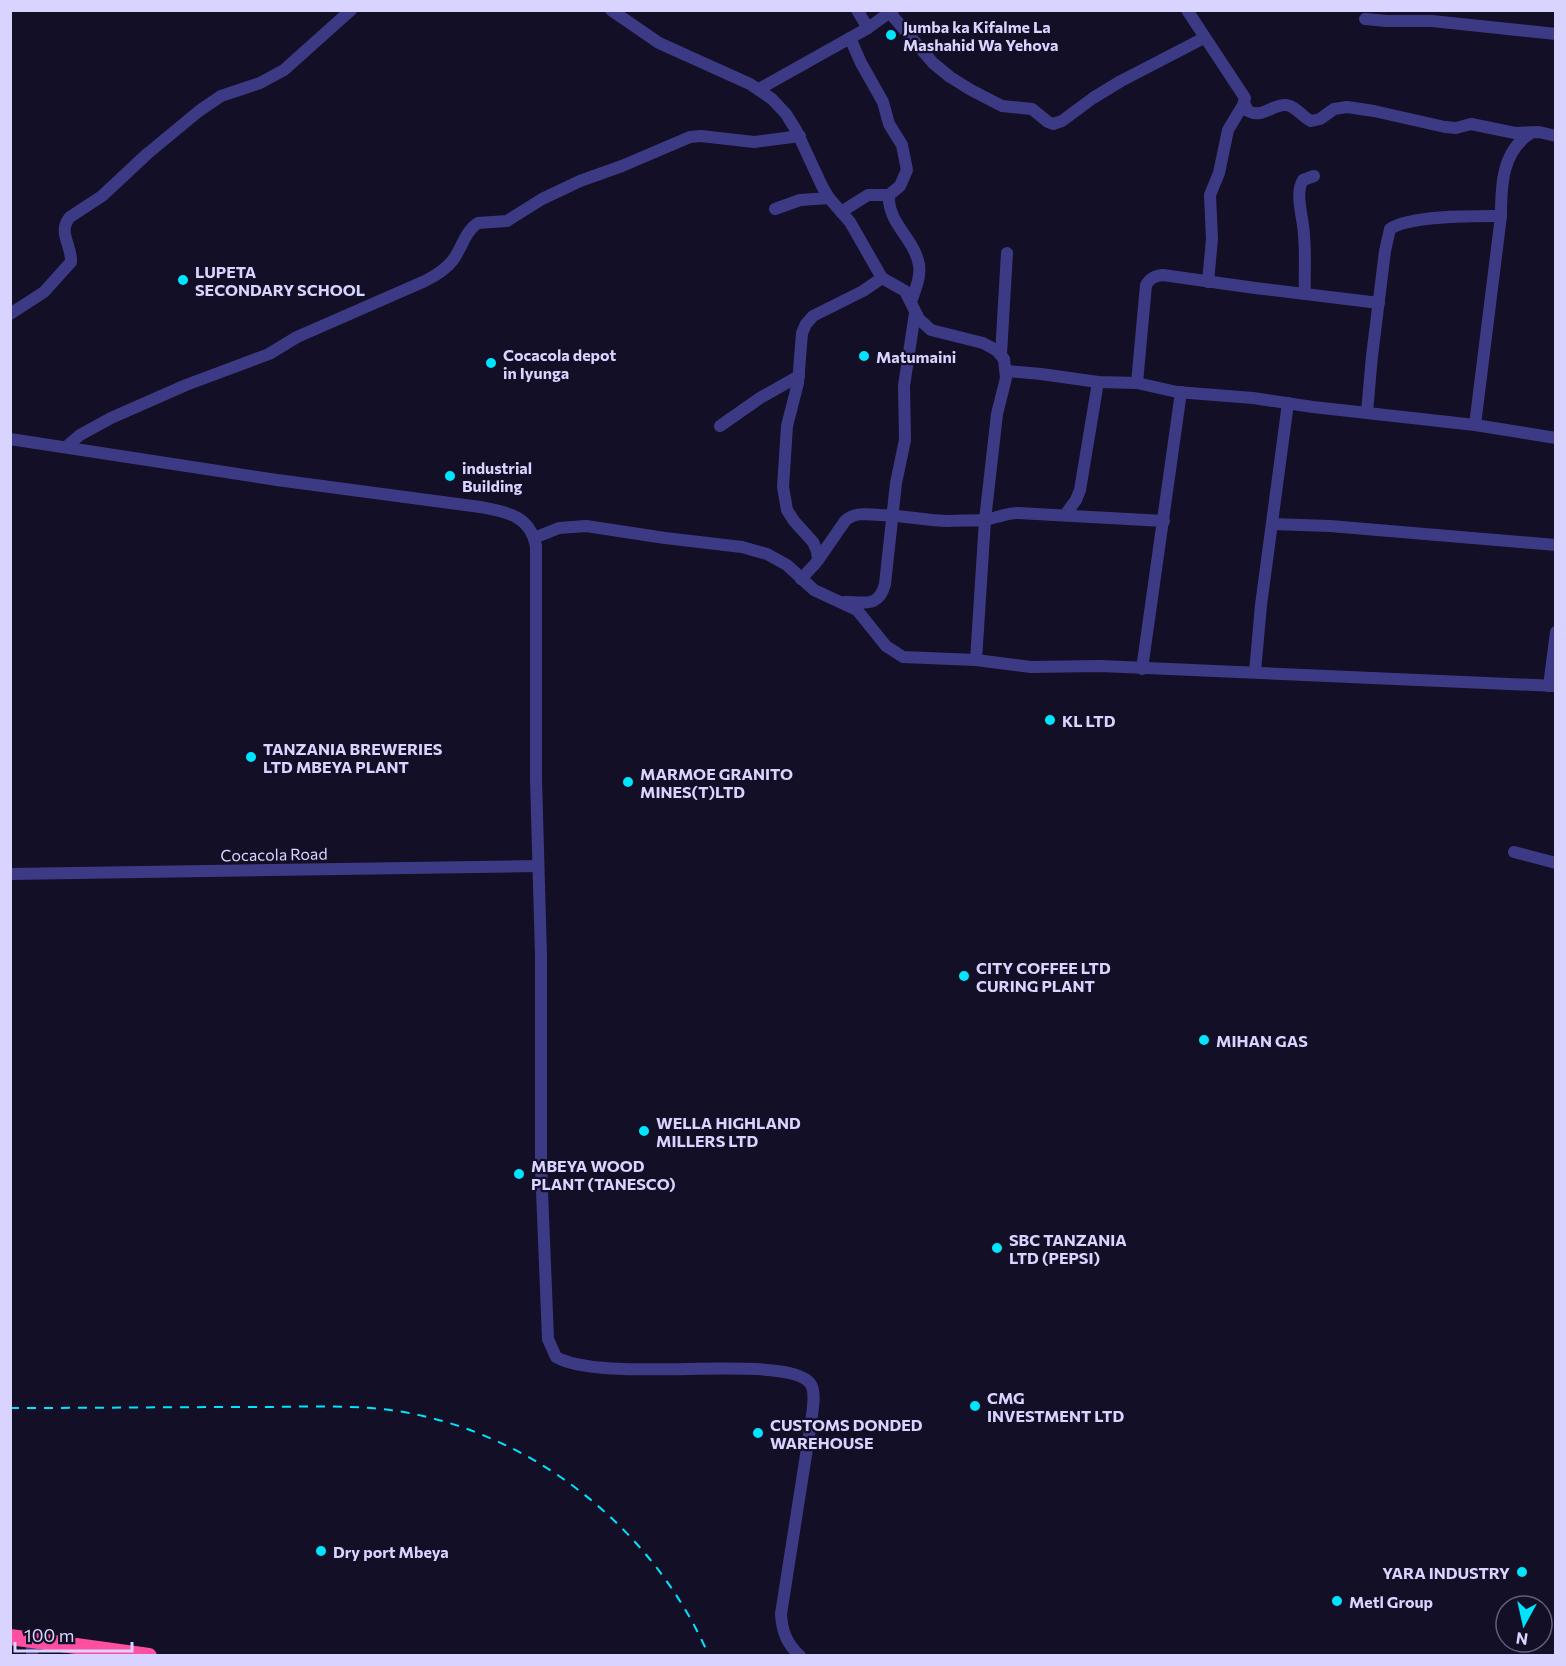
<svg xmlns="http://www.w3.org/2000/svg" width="1566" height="1666" font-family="Commissioner,sans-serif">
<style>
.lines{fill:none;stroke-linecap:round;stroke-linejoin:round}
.minor{stroke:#3d3a85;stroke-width:12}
.highway{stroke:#ff4fa3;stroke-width:16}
.rail{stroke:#00e5ff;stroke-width:2;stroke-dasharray:9 8;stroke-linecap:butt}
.poi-dot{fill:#00e5ff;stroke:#130f26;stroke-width:2}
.labels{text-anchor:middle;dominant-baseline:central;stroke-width:4.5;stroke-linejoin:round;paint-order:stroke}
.poi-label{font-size:16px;font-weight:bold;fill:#d9d4ff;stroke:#130f26;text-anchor:start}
.street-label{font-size:16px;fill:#d9d4ff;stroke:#130f26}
</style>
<rect width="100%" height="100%" fill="#130f26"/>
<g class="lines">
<g class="minor">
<path d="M611,10L659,43L750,84L772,99L786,114L796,130L822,186L829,198L850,222L882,278L905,291L919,319L931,330L983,343L996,350L1004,359L1006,378L997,414L985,520L976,660"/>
<path d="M857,10L868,28"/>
<path d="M1187,10L1245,98L1243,105L1228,130L1219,173L1210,195L1212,239L1208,282"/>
<path d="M890,13L933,63L950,77L971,90L1002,106L1032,109L1048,122L1053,124L1062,121L1093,98L1121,81L1204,38"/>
<path d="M1365,19L1387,21H1432L1556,34"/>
<path d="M759,89L868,28L893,10"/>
<path d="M1244,103L1248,111C1263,119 1272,104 1286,105C1296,106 1302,117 1311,121L1320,119L1334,109L1347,107L1374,111L1445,127L1456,128L1471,124L1515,133L1539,132L1556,136"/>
<path d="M889,195C887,223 915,239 919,265C921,277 915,290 911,302"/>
<path d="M775,209L800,200L829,198"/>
<path d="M841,212L868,195H889L900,186L907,170L902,145L889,124L883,102L861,63L850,38"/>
<path d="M1305,294C1304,275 1306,256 1304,236C1304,219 1294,195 1303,180L1314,176"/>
<path d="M10,314L44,292L71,262C72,245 57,232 70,217L102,196L147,154L199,111L221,96L260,83L284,70L351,10"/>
<path d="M1001,354L1007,253"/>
<path d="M1007,371L1041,374L1098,382L1137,383L1177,392L1253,398L1313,407L1475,425L1556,438"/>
<path d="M1137,383L1146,285C1150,278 1155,276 1163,275L1255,288L1379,303"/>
<path d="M1367,412L1372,356L1385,251L1390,229C1410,215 1476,216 1501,216"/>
<path d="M1475,425L1501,216C1501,185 1502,151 1531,133"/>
<path d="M720,426L760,398L799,376"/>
<path d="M10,439L277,480L480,507C506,512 530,515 536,546V779L541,956V1166L548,1339L556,1357C605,1385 785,1352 810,1383C817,1392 812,1412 811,1423L781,1614C782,1632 787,1644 800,1656"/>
<path d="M66,447L80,435L111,418L186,385L269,354L297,337L425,281C435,276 446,269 453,260C462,248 465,231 478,223L507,221L542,199L580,181L622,166L690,137L701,136L754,142L800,136"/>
<path d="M1065,515L1076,500L1080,490L1098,382"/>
<path d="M1272,524L1330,526L1556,545"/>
<path d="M534,538L559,528L586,526L665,538L742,547L767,554L787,565L814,590L857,610L886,646L903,657L976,660L1031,667L1101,666L1556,686"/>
<path d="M818,560L845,521C854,512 868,514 880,515C903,515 926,521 949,521C960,520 971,521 982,520C994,519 1005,513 1018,513L1164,521"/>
<path d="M801,579L815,564L818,560L817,551L813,542L794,521L787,510L783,487L787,426L798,383L802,333L806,324L813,316L863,291L882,278"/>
<path d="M844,602C864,602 879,608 885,584L896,483L905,440L904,386L915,313"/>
<path d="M1142,669L1181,392"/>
<path d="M1255,672L1261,605L1288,403"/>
<path d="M1549,686L1556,632"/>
<path d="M1514,852L1556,863"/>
<path d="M10,874L538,866"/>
<path d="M32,1640V1656"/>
</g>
<path class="highway" d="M10,1637L149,1656"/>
<path class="rail" d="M10,1408C92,1408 174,1407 256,1407C311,1407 369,1403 423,1416C549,1445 658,1538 709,1656"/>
</g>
<g class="poi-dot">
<circle cx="891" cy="35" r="6"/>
<circle cx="183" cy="280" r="6"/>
<circle cx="864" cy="356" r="6"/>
<circle cx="491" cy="363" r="6"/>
<circle cx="450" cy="476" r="6"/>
<circle cx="1050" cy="720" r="6"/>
<circle cx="251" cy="757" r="6"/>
<circle cx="628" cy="782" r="6"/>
<circle cx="964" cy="976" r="6"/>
<circle cx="1204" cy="1040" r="6"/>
<circle cx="644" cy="1131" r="6"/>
<circle cx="519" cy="1174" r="6"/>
<circle cx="997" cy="1248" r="6"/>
<circle cx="975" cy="1406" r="6"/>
<circle cx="758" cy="1433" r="6"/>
<circle cx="321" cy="1551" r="6"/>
<circle cx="1522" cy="1572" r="6"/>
<circle cx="1337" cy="1601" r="6"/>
</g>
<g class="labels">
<g class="poi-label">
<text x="903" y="26">Jumba ka Kifalme La<tspan x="903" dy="18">Mashahid Wa Yehova</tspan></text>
<text x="195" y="271">LUPETA<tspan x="195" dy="18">SECONDARY SCHOOL</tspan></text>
<text x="503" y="354">Cocacola depot<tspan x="503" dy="18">in Iyunga</tspan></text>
<text x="876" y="356">Matumaini</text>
<text x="462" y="467">industrial<tspan x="462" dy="18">Building</tspan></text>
<text x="1062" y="720">KL LTD</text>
<text x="263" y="748">TANZANIA BREWERIES<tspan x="263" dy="18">LTD MBEYA PLANT</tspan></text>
<text x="640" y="773">MARMOE GRANITO<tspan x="640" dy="18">MINES(T)LTD</tspan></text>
<text x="976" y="967">CITY COFFEE LTD<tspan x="976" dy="18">CURING PLANT</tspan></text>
<text x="1216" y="1040">MIHAN GAS</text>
<text x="656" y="1122">WELLA HIGHLAND<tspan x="656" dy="18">MILLERS LTD</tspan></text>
<text x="531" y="1165">MBEYA WOOD<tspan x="531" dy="18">PLANT (TANESCO)</tspan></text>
<text x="1009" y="1239">SBC TANZANIA<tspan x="1009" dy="18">LTD (PEPSI)</tspan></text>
<text x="987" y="1397">CMG<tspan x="987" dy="18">INVESTMENT LTD</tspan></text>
<text x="770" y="1424">CUSTOMS DONDED<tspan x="770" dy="18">WAREHOUSE</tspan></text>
<text x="333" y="1551">Dry port Mbeya</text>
<text x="1510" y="1572" text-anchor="end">YARA INDUSTRY</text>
<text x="1349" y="1601">Metl Group</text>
</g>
<g class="street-label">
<text transform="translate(274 854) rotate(-1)">Cocacola Road</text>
</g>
</g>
<rect width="1566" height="1666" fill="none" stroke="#d9d4ff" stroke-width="24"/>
<g transform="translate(1524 1624) rotate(188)"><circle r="28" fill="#130f26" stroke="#625e7d" stroke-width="1.5"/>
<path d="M0-4.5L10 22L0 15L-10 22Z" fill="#00e5ff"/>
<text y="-9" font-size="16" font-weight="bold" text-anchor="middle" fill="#d9d4ff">N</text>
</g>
<path d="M15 1642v9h117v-9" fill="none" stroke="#d9d4ff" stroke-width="3"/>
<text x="24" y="1642" font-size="18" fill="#d9d4ff" stroke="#130f26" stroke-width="4.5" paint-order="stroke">100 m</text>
</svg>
